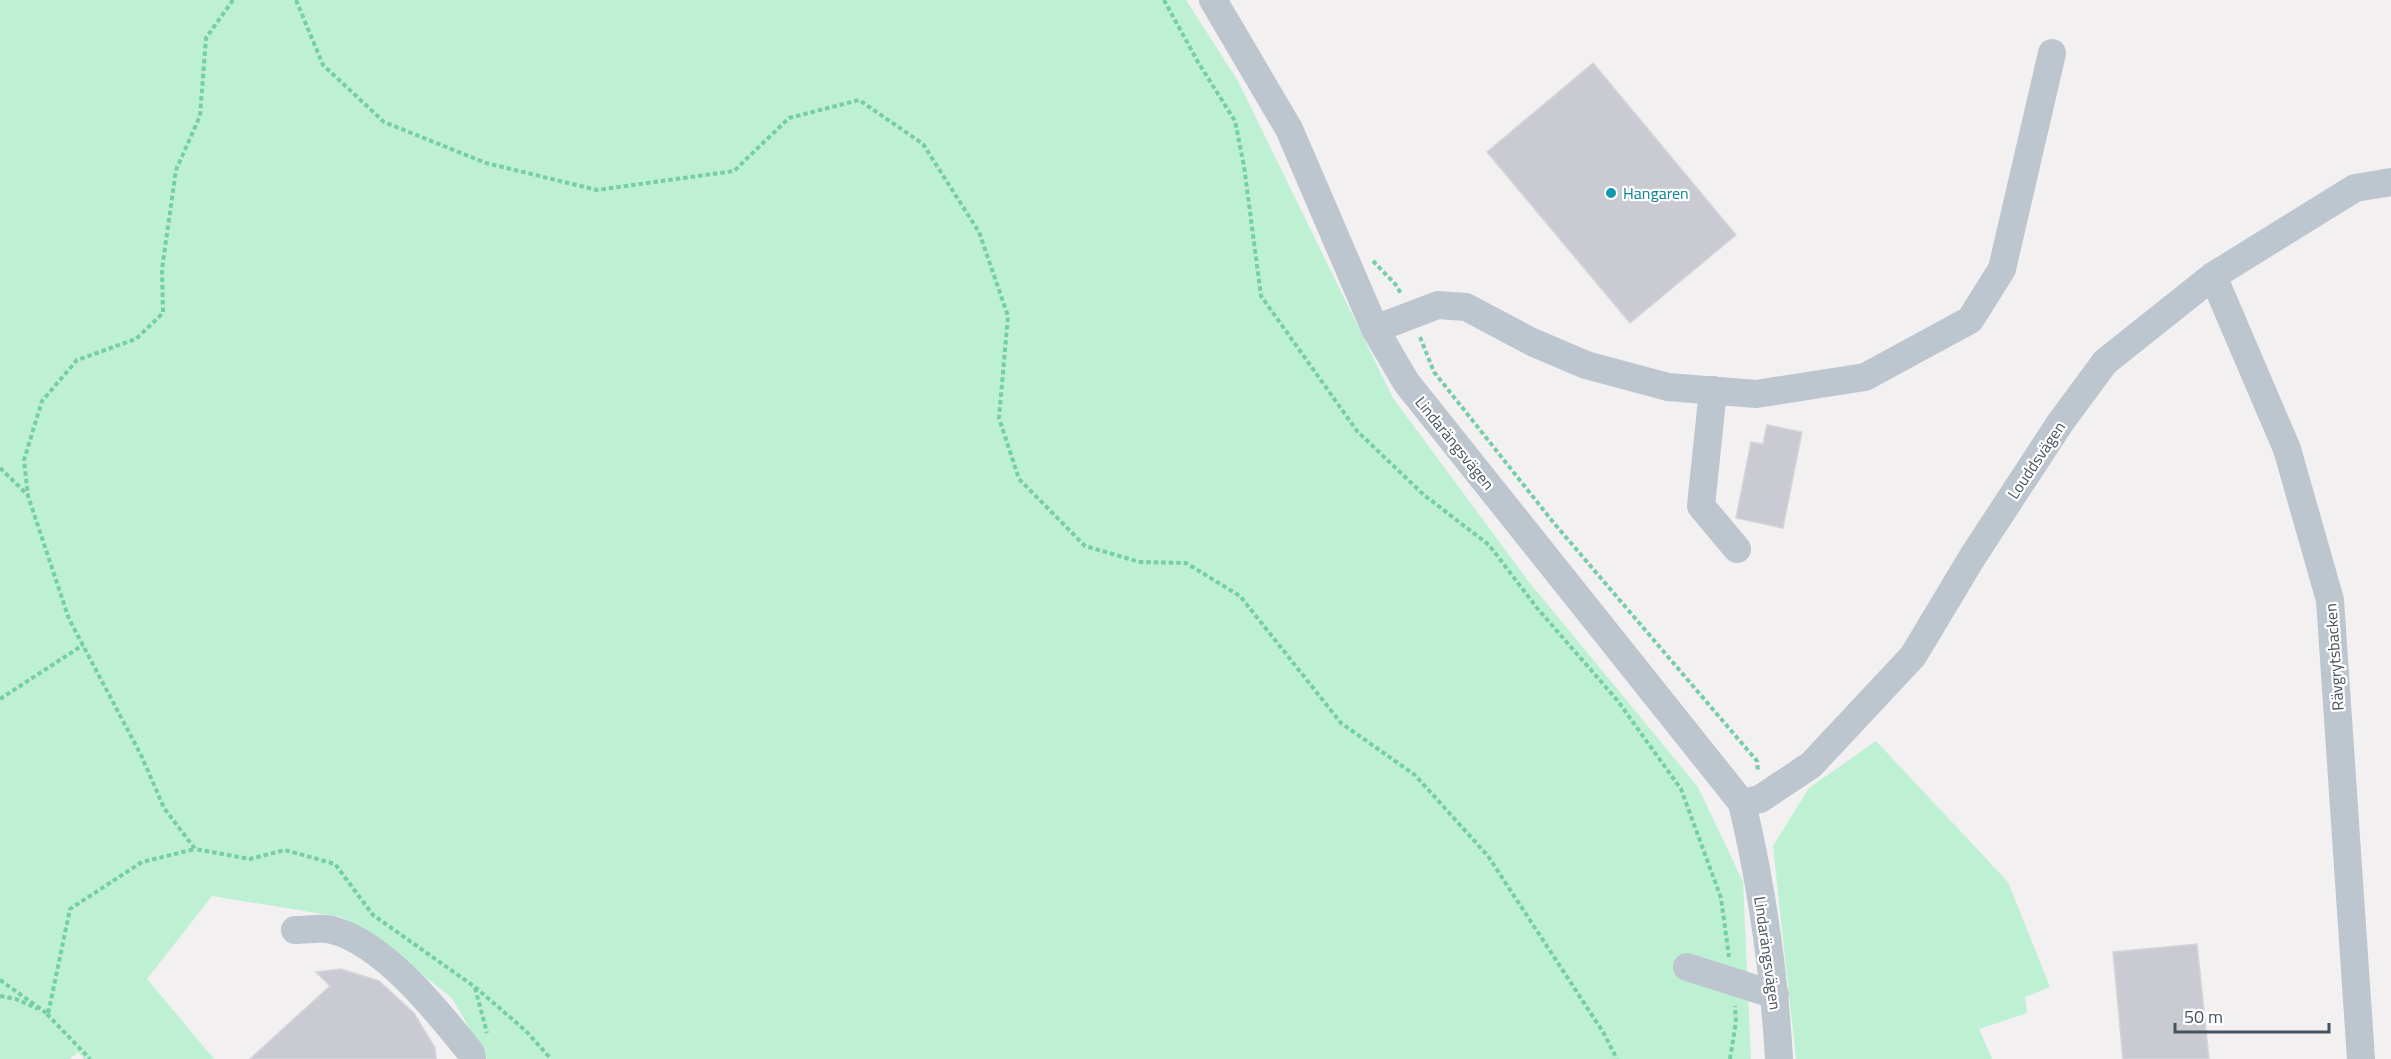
<svg xmlns="http://www.w3.org/2000/svg" width="2391" height="1059" font-family="'Titillium Web',sans-serif">
<style>
.green{fill:#bef0d4}
.building{fill:#cacbd2;stroke:#d4d5db;stroke-width:1.5}
.lines{fill:none;stroke-linecap:round;stroke-linejoin:round}
.path{stroke:#76cea7;stroke-width:4;stroke-dasharray:4.5 3;stroke-linecap:butt}
.minor{stroke:#bdc6cf;stroke-width:28}
.culture-dot{fill:#0f9aa8;stroke:#fff;stroke-width:2}
.labels{text-anchor:middle;dominant-baseline:central;stroke-width:4.5;stroke-linejoin:round;paint-order:stroke}
.culture-label{font-size:16px;fill:#0d838f;stroke:#fff;text-anchor:start}
.street-label{font-size:16px;fill:#47525d;stroke:#fff}
</style>
<rect width="100%" height="100%" fill="#f2f0f0"/>
<g class="green">
<path d="M0,0H1186L1238,81L1393,398L1529,582L1698,787L1743,882L1751,1059H487L452,998L381,942L341,917L212,896L147,979L214,1059H84L78,1052L70,1059H0Z"/>
<path d="M1876,741L2008,882L2050,987L2025,997L2027,1013L1979,1029L1992,1059H1796L1773,846L1809,788Z"/>
</g>
<g class="building">
<path d="M1593,63L1736,235L1630,323L1487,152Z"/>
<path d="M1767,425L1802,432L1783,528L1736,518L1751,442L1763,444Z"/>
<path d="M2197,944L2209,1059H2123L2113,952Z"/>
<path d="M341,969L379,981L414,1013L435,1048L436,1059H250L330,986L316,972Z"/>
</g>
<g class="lines">
<g class="path">
<path d="M233,0L206,38L200,116L176,170L162,269L163,313L136,339L77,360L42,401L24,460L28,496L69,619L141,755L164,808L195,849L250,859L285,850L335,864L373,915L475,987L526,1031L551,1059"/>
<path d="M296,0L323,65L384,122L486,163L597,190L734,171L789,118L859,100L923,144L979,232L1008,316L999,418L1019,479L1085,546L1140,562L1186,563L1240,596L1341,723L1415,775L1488,856L1603,1032L1617,1059"/>
<path d="M1164,0L1198,62L1235,121L1244,166L1261,296L1357,431L1424,495L1489,545L1537,608L1617,700L1681,789L1721,898L1729,957"/>
<path d="M1373,261L1397,286L1401,294"/>
<path d="M1420,337L1434,372L1553,522L1757,761L1758,771"/>
<path d="M0,468L28,495"/>
<path d="M0,699L83,645"/>
<path d="M0,980L48,1014L70,909L142,862L195,849"/>
<path d="M475,988L487,1033"/>
<path d="M0,996L16,999L38,1009"/>
<path d="M47,1014L90,1059"/>
<path d="M1730,1059L1736,1022L1735,1006"/>
</g>
<g class="minor">
<path d="M1213,0L1289,129L1375,329L1406,382L1742,803C1762,887 1774,973 1779,1059"/>
<path d="M2213,276L2287,449L2330,600L2361,1059"/>
<path d="M1375,329L1438,305L1466,307L1532,342L1586,365L1668,387L1756,394L1865,377L1970,320L2002,269L2052,53"/>
<path d="M1713,390L1701,506L1737,549"/>
<path d="M1742,803L1760,799L1811,765L1913,656L1973,556L2060,423L2105,362L2213,276L2355,188L2391,182"/>
<path d="M295,930C307,930 322,927 332,930C384,943 439,1013 471,1053L472,1059"/>
<path d="M1687,967L1775,995"/>
</g>
</g>
<circle class="culture-dot" cx="1611" cy="193" r="6"/>
<g class="labels">
<g class="culture-label">
<text x="1623" y="193">Hangaren</text>
</g>
<g class="street-label">
<text transform="translate(1455 443) rotate(51)">Lindarängsvägen</text>
<text transform="translate(2036 460) rotate(-56)">Louddsvägen</text>
<text transform="translate(2334 657) rotate(-94)">Rävgrytsbacken</text>
<text transform="translate(1768 953) rotate(82)">Lindarängsvägen</text>
</g>
</g>
<path d="M2175 1023v9h154v-9" fill="none" stroke="#47525d" stroke-width="3"/>
<text x="2184" y="1023" font-size="18" fill="#47525d" stroke="#ffffff" stroke-width="4.5" paint-order="stroke">50 m</text>
</svg>
